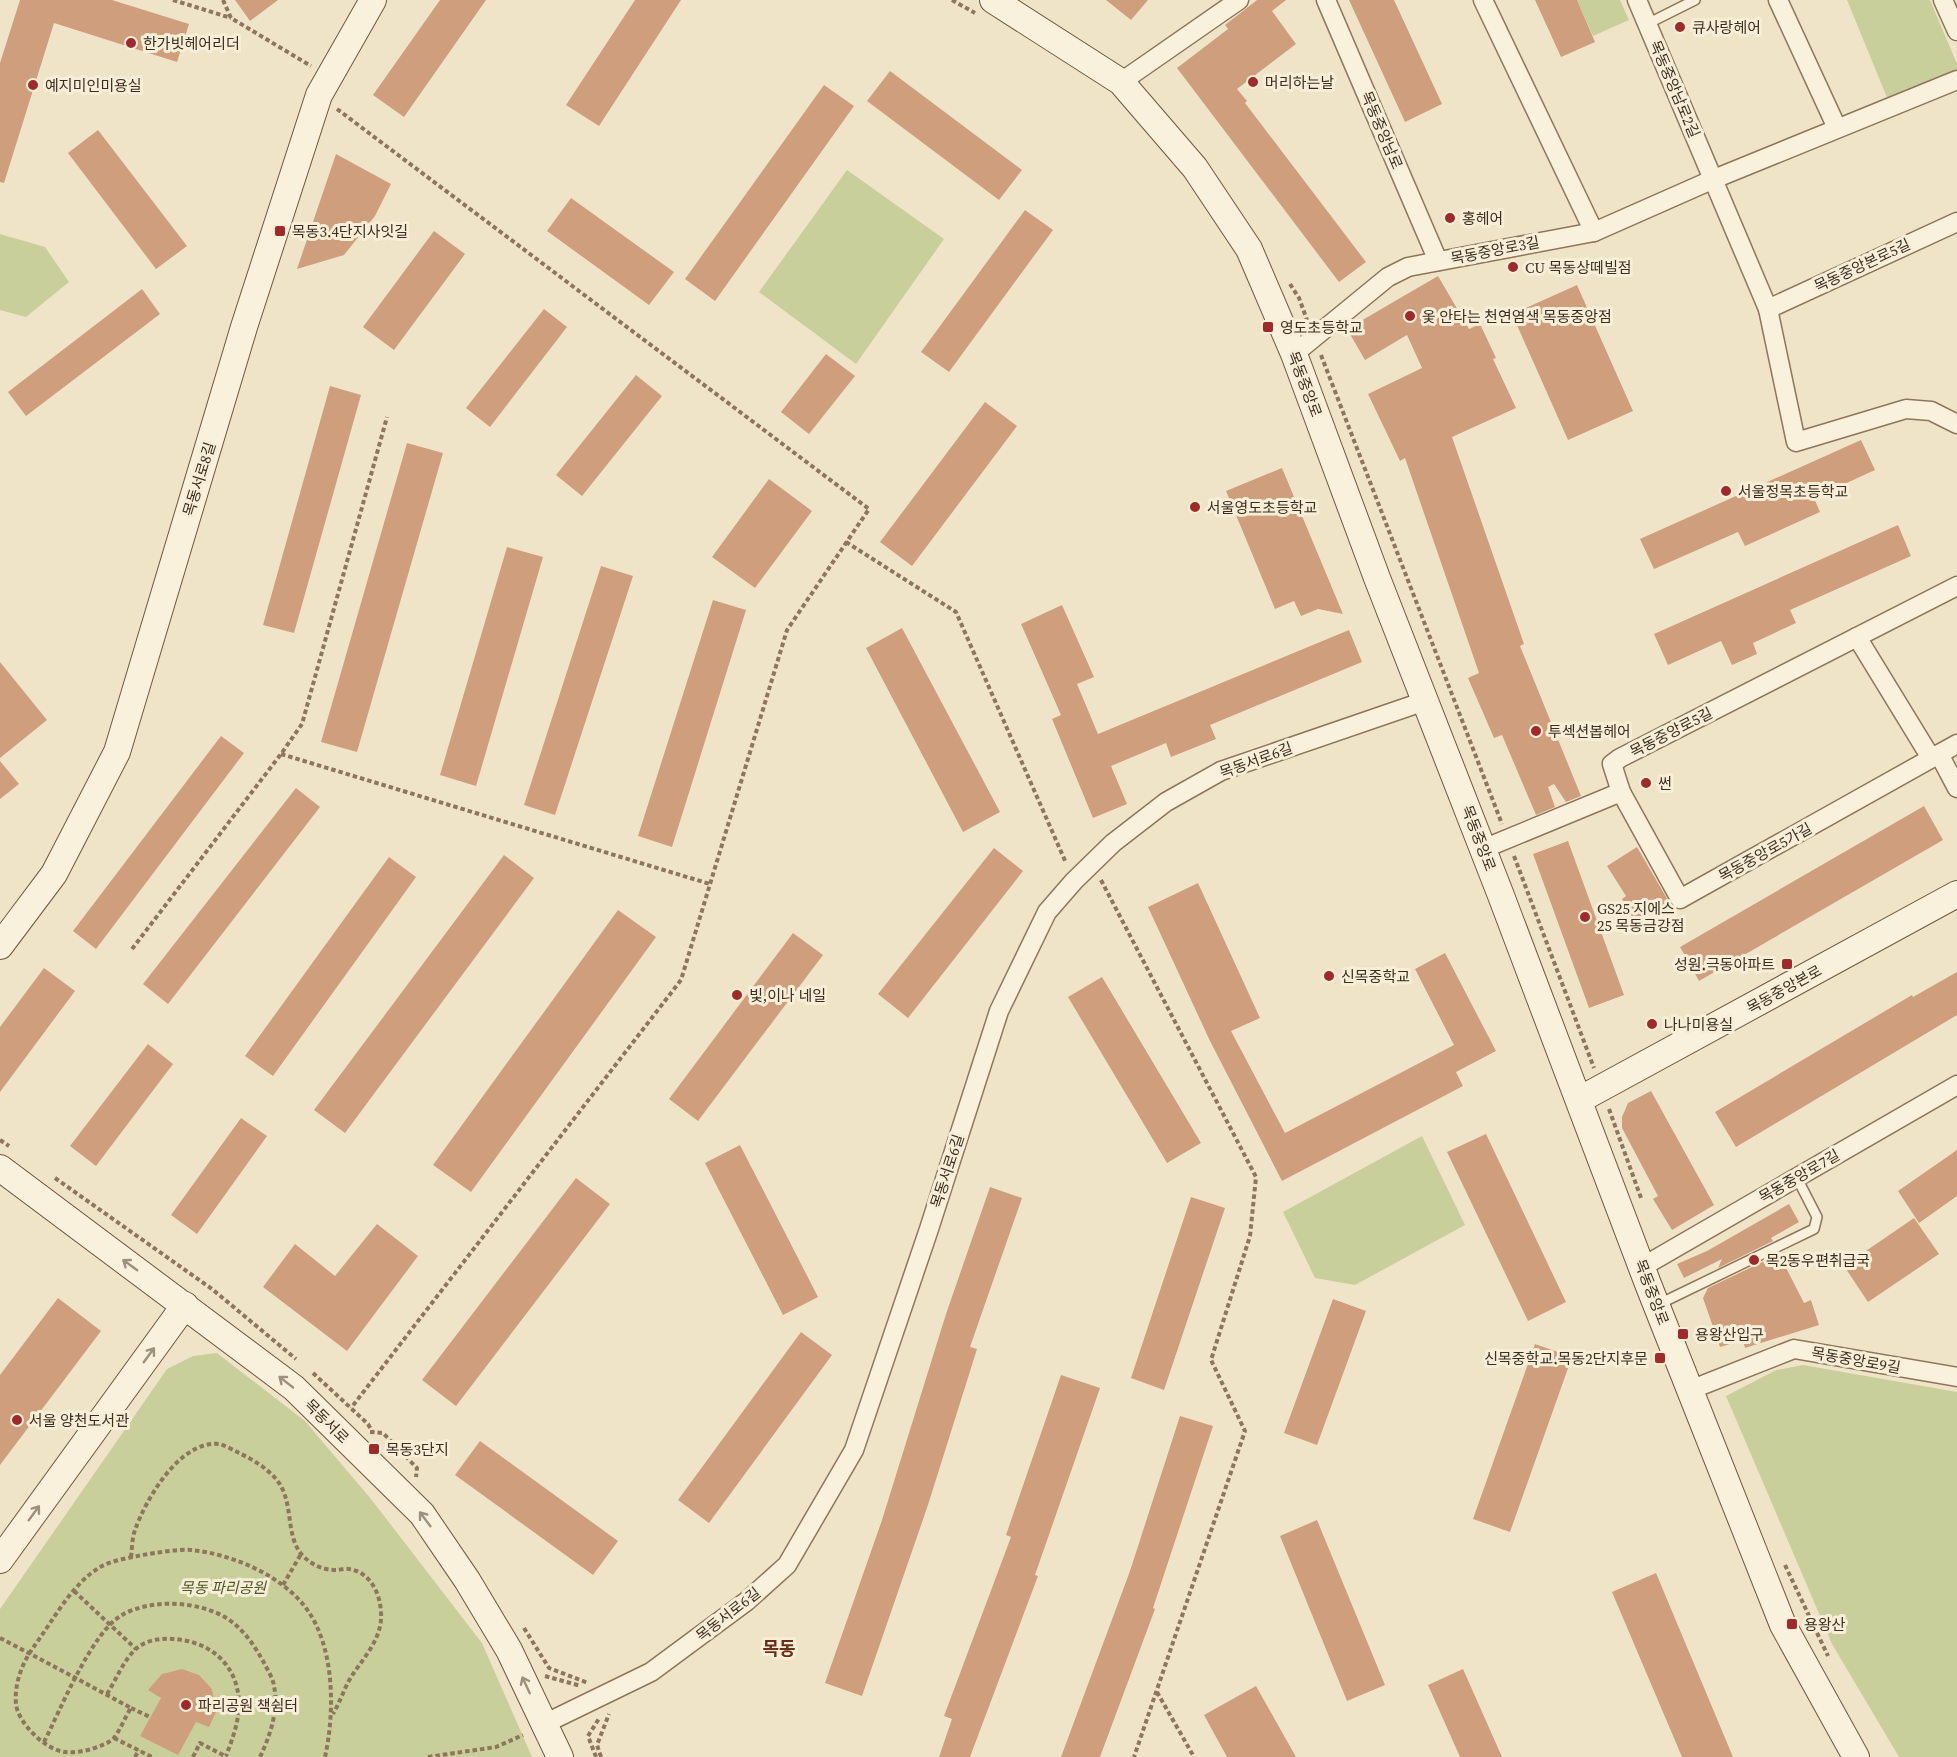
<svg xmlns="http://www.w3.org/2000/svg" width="1957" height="1757" font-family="'Source Serif 4','Noto Sans KR',serif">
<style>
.green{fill:#c9cf9b}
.building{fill:#cf9f7d}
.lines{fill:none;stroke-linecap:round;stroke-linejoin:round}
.lane-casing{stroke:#8d765c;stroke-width:12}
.street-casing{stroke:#8d765c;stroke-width:21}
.secondary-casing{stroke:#6f573f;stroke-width:28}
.path{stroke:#8d765c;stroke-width:4;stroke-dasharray:4.5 3;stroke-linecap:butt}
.lane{stroke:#faf1dc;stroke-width:9}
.street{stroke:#faf1dc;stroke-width:18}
.secondary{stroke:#faf1dc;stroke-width:26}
.oneway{stroke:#9c907e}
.poi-dot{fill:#9e2a2b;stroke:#f7eed8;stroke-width:2}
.labels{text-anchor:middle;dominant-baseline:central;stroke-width:6;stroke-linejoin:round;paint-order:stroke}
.poi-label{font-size:15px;fill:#3d2e20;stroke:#f7eed8;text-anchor:start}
.street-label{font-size:15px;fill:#3d2e20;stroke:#f7eed8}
.park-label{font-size:15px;font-style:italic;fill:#4d5a26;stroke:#f7eed8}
.quarter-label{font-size:18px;font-weight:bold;fill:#6b2e1e;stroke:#f7eed8}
</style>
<rect width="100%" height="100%" fill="#f0e4c8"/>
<g class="green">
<path d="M1577,0H1620L1629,20L1593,36Z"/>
<path d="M1847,0H1930L1957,64V71L1888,100Z"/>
<path d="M847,170L944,239L856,364L759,292Z"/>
<path d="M0,234L45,247L69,282L26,317L0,310Z"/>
<path d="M1422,1136L1465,1225L1355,1285L1315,1278L1283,1212Z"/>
<path d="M217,1353L305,1421L371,1499L482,1643L532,1757H0V1609L167,1369L193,1356Z"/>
<path d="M1803,1365L1957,1392V1757H1899L1832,1644L1726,1396L1776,1370Z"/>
</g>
<g class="building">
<path d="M20,0H112L189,24L177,62L54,23L4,183L0,182V63Z"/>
<path d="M235,0H278L250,21Z"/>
<path d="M440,0H486L404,117L373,95Z"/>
<path d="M635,0H681L599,126L566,105Z"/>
<path d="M1106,0H1148L1131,20Z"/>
<path d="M1257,0H1286L1272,11L1296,44L1237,89L1247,101L1245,103L1366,262L1339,282L1177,68L1228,29L1225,25Z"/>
<path d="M1349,0H1394L1442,104L1405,122Z"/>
<path d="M1535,0H1577L1595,42L1561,57Z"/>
<path d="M890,71L1022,170L999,200L867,101Z"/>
<path d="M824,85L854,106L715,301L685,279Z"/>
<path d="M98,130L187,246L156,269L68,153Z"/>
<path d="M336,154L391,184L375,216L344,255L297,269Z"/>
<path d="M571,198L674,272L649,305L547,231Z"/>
<path d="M1025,210L1053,230L949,372L921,352Z"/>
<path d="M434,231L465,254L394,350L363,327Z"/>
<path d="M1438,276L1469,329L1480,324L1496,358L1493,359L1516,408L1452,437L1524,644L1520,646L1581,796L1566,802L1554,784L1548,787L1555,807L1536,815L1502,735L1494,738L1468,678L1479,673L1405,458L1400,461L1368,394L1422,368L1407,335L1365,360L1347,329Z"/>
<path d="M1577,285L1633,411L1568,440L1512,314Z"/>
<path d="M142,289L160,314L26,416L8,392Z"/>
<path d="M544,309L567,327L490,427L466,408Z"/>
<path d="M826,354L855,376L809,434L781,412Z"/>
<path d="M636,375L662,396L582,496L556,475Z"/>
<path d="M330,386L361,395L294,633L263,625Z"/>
<path d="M985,402L1017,426L912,566L880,542Z"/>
<path d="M1861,440L1875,470L1814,498L1820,512L1745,546L1738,532L1654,569L1640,539Z"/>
<path d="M407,443L443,453L357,752L321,742Z"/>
<path d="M1282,468L1343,614L1318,609L1301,616L1294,601L1275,609L1226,491Z"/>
<path d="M769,479L812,511L755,588L712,557Z"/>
<path d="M1898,525L1911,556L1790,610L1796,623L1753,643L1757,654L1732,665L1721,641L1668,665L1654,634Z"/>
<path d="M507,547L543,557L476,786L440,775Z"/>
<path d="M601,566L633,576L555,815L524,805Z"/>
<path d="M713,600L746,610L672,847L638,836Z"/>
<path d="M1062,605L1094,677L1077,684L1098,734L1349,630L1362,662L1210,725L1216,739L1171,757L1166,743L1111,766L1127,804L1093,818L1052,719L1061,715L1021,624Z"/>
<path d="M902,628L1000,812L963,832L866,648Z"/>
<path d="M0,662L47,720L0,758Z"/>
<path d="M221,736L244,753L96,949L73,931Z"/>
<path d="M0,761L19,784L0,799Z"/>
<path d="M296,788L320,807L168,1004L143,984Z"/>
<path d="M1924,806L1943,840L1699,981L1680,947Z"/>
<path d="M1568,841L1624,995L1589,1008L1533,854Z"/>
<path d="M1637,847L1669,902L1635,922L1622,899L1626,896L1607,866Z"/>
<path d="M994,848L1023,871L908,1018L878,994Z"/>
<path d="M504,855L534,878L345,1133L314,1110Z"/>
<path d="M389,857L416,877L273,1076L245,1056Z"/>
<path d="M1198,883L1260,1018L1231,1031L1285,1133L1454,1045L1415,969L1445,953L1496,1051L1456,1072L1463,1086L1282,1181L1210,1041L1148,907Z"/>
<path d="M618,910L656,937L471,1192L433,1165Z"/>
<path d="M793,933L823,955L698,1121L669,1099Z"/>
<path d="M44,968L75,991L0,1092V1027Z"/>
<path d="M1957,972V1015L1736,1147L1715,1112L1912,995L1913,997Z"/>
<path d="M1102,977L1201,1143L1167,1163L1068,997Z"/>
<path d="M148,1044L173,1064L96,1166L70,1146Z"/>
<path d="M1651,1091L1714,1205L1672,1230L1653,1199L1658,1196L1622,1128V1117L1628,1103Z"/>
<path d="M241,1118L267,1136L197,1234L171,1215Z"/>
<path d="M1486,1134L1566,1302L1528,1321L1447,1152Z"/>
<path d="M740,1145L818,1297L783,1315L705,1163Z"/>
<path d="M1957,1150V1196L1919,1223L1898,1191Z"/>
<path d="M576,1178L610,1204L456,1406L422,1380Z"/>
<path d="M990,1187L1022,1198L970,1347L977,1349L928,1505L862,1696L825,1683L882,1520L946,1314Z"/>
<path d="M1191,1197L1225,1208L1164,1390L1131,1378Z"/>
<path d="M1789,1204L1799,1222L1771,1238L1773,1241L1718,1268L1722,1259L1684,1278L1677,1264L1707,1251Z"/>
<path d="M1914,1218L1939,1254L1868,1302L1844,1266Z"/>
<path d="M377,1224L418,1256L347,1351L263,1287L295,1244L335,1276Z"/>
<path d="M1779,1254L1804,1303L1811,1300L1819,1325L1745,1348L1743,1340L1720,1347L1703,1298L1708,1288Z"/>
<path d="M58,1298L101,1331L0,1465V1375Z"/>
<path d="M1333,1299L1366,1311L1317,1445L1284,1433Z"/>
<path d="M801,1332L832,1355L709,1523L678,1500Z"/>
<path d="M1535,1344L1572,1357L1510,1532L1473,1519Z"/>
<path d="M1061,1375L1100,1388L1035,1575L1038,1576L970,1757H939L952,1719L944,1716L1011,1537L1006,1535Z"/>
<path d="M1180,1416L1213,1426L1153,1608L1155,1609L1100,1757H1061L1130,1571Z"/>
<path d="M480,1441L618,1541L593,1575L455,1475Z"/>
<path d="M1317,1520L1385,1685L1347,1701L1280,1536Z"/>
<path d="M1656,1573L1733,1757H1682L1612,1592Z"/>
<path d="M182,1669L199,1675L212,1689L216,1712L209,1727L196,1722L178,1755L140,1736L161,1698L148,1690L162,1674Z"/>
<path d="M1463,1669L1502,1757H1460L1428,1685Z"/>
<path d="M1256,1686L1296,1757H1227L1204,1715Z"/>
</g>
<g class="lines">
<g class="lane-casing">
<g id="lane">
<path d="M1647,24L1695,0"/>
<path d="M1657,1305L1814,1229L1817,1217L1797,1178"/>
</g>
</g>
<g class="street-casing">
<g id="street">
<path d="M1326,0L1438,261"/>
<path d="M1483,0L1594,232"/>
<path d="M1637,0L1768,309L1796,442L1906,409L1931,411L1957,424"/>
<path d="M1778,0L1837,128"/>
<path d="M1943,0L1957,31"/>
<path d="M1121,82L1239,0"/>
<path d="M1768,309L1957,222"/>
<path d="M1294,354L1388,277L1408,267L1594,232L1714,179L1957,80"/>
<path d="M1857,637L1931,758"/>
<path d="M1939,754L1957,788"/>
<path d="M1621,792L1680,899L1957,744"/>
<path d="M1483,849L1621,792L1612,764L1620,758L1957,586"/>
<path d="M1642,1267L1957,1085"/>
<path d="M1690,1390L1794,1349L1957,1377"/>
<path d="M544,1724L651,1672L747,1601L787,1565L854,1450L929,1229L999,1011L1047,912L1074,881L1113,843L1166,802L1221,771L1425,701"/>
</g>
</g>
<g class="secondary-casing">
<g id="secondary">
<path d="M993,0L1121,82L1195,168L1249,249L1294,354L1377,578L1500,893L1648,1284L1783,1625L1856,1757"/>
<path d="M0,946L54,874L117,752L244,327L319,95L373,0"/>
<path d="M1579,1100L1957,894"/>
<path d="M0,1168L294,1388L422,1514L467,1580L509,1650L560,1757"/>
<path d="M0,1560L185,1305"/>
</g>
</g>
<g class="path">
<path d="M173,0L231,18"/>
<path d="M223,0L231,18L311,66"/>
<path d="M952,0L975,13"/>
<path d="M337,109L869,509L787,630L681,980L351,1408"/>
<path d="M1290,284L1299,298L1307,320"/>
<path d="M1321,355L1502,824"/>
<path d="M846,542L956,612L1066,863"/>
<path d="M281,754L710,884"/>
<path d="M1514,856L1594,1068"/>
<path d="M1101,880L1256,1177L1250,1236L1211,1360L1245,1431L1134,1757"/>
<path d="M132,949L281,754L302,724L387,417"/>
<path d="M1609,1109L1641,1198"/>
<path d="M0,1140L9,1146"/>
<path d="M55,1178L212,1289L296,1359"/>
<path d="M313,1373L368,1424L373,1433"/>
<path d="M370,1432L383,1433L417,1468L416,1477"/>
<path d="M131,1557C132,1549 132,1538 135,1530C146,1499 180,1440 219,1444C225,1445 233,1450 239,1453C254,1460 270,1470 279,1483C294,1505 285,1537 303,1556C312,1565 323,1570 336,1570C340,1570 345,1568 349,1569C370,1572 380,1593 381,1612C383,1638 364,1657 351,1677C344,1689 340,1702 333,1714"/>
<path d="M1785,1565L1828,1656"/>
<path d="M283,1585L301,1554"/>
<path d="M74,1591L136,1649"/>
<path d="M524,1628L549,1668L588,1683"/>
<path d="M0,1638C44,1661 87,1684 131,1708C125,1717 120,1731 113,1739C107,1744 100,1746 92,1749C84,1751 74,1753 66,1752C46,1751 18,1723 16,1704C14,1683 23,1661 35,1645C54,1619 73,1582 102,1566C114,1560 129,1558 142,1555C157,1553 175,1549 191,1550C232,1554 281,1575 306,1608C335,1647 335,1712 325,1757"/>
<path d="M545,1676L581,1686"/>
<path d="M1157,1692L1194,1757"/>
<path d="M107,1694C116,1680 124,1659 137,1648C147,1640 160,1638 172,1639C202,1640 230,1657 237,1688C243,1711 234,1735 226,1756"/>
<path d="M131,1708L150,1717"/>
<path d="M114,1738L152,1757"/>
<path d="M44,1742C61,1709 91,1633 122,1615C152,1598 200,1601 228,1619C244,1630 254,1645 263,1661C267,1669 273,1678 274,1686C279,1710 270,1736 260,1757"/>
<path d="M135,1757L139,1750"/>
<path d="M193,1757L200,1743L227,1757"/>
<path d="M428,1757L496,1747L523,1735"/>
<path d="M596,1757L588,1736L600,1717"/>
<path d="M601,1757L597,1745L609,1714"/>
</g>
<use href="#lane" class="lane"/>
<use href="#street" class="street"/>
<use href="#secondary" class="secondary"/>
</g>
<defs><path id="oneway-shaft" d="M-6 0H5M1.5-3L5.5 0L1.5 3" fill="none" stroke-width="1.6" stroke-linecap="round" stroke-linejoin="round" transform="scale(1.5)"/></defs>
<g class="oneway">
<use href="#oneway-shaft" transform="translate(130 1265) rotate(-144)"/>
<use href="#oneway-shaft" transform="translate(149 1355) rotate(-54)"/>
<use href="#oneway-shaft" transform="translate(286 1382) rotate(-142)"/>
<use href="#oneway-shaft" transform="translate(34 1513) rotate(-54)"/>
<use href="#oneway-shaft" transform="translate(425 1519) rotate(-127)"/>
<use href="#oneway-shaft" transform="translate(526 1685) rotate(-115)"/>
</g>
<g class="poi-dot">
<circle cx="1680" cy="27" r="6"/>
<circle cx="131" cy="43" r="6"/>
<circle cx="1253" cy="82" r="6"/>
<circle cx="33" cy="85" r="6"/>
<circle cx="1450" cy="218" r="6"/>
<rect x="274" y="225" width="12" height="12" rx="3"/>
<circle cx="1513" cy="267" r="6"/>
<circle cx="1410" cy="316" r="6"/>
<rect x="1262" y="321" width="12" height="12" rx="3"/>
<circle cx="1726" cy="491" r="6"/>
<circle cx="1195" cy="507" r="6"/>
<circle cx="1536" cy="731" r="6"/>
<circle cx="1646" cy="783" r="6"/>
<circle cx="1585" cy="917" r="6"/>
<rect x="1781" y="958" width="12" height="12" rx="3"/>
<circle cx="1329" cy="976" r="6"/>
<circle cx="737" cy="995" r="6"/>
<circle cx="1652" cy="1024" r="6"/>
<circle cx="1754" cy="1260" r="6"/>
<rect x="1677" y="1328" width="12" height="12" rx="3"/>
<rect x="1654" y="1352" width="12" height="12" rx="3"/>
<circle cx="17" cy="1420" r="6"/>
<rect x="368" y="1443" width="12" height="12" rx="3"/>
<rect x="1786" y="1618" width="12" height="12" rx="3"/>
<circle cx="186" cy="1705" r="6"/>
</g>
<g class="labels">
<g class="poi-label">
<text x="1692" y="27">큐사랑헤어</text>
<text x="143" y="43">한가빗헤어리더</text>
<text x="1265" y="82">머리하는날</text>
<text x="45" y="85">예지미인미용실</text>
<text x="1462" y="218">홍헤어</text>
<text x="292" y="231">목동3.4단지사잇길</text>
<text x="1525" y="267">CU 목동상떼빌점</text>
<text x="1422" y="316">옻 안타는 천연염색 목동중앙점</text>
<text x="1280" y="327">영도초등학교</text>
<text x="1738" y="491">서울정목초등학교</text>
<text x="1207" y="507">서울영도초등학교</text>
<text x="1548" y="731">투섹션봅헤어</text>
<text x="1658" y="783">썬</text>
<text x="1597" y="908">GS25 지에스<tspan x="1597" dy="17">25 목동금강점</tspan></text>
<text x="1775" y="964" text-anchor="end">성원.극동아파트</text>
<text x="1341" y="976">신목중학교</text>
<text x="749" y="995">빛,이나 네일</text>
<text x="1664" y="1024">나나미용실</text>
<text x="1766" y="1260">목2동우편취급국</text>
<text x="1695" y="1334">용왕산입구</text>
<text x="1648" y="1358" text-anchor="end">신목중학교.목동2단지후문</text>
<text x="29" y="1420">서울 양천도서관</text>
<text x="386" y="1449">목동3단지</text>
<text x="1804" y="1624">용왕산</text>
<text x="198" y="1705">파리공원 책쉼터</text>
</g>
<g class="street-label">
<text transform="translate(1675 89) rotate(67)">목동중앙남로2길</text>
<text transform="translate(1382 130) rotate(67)">목동중앙남로</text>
<text transform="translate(1495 250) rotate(-11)">목동중앙로3길</text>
<text transform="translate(1862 265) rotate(-25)">목동중앙본로5길</text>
<text transform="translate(1305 384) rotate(69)">목동중앙로</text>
<text transform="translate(199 479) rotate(-73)">목동서로8길</text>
<text transform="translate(1671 732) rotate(-27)">목동중앙로5길</text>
<text transform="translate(1256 760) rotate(-20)">목동서로6길</text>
<text transform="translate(1479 838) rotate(69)">목동중앙로</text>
<text transform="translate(1765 852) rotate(-29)">목동중앙로5가길</text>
<text transform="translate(1784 989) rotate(-29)">목동중앙본로</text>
<text transform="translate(947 1171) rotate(-72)">목동서로6길</text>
<text transform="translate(1799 1176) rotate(-30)">목동중앙로7길</text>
<text transform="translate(1652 1292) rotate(69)">목동중앙로</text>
<text transform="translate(1856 1360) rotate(10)">목동중앙로9길</text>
<text transform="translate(327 1421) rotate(45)">목동서로</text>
<text transform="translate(728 1614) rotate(-38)">목동서로6길</text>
</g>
<g class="park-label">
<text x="223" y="1587">목동 파리공원</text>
</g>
<g class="quarter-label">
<text x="779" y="1648">목동</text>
</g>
</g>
</svg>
